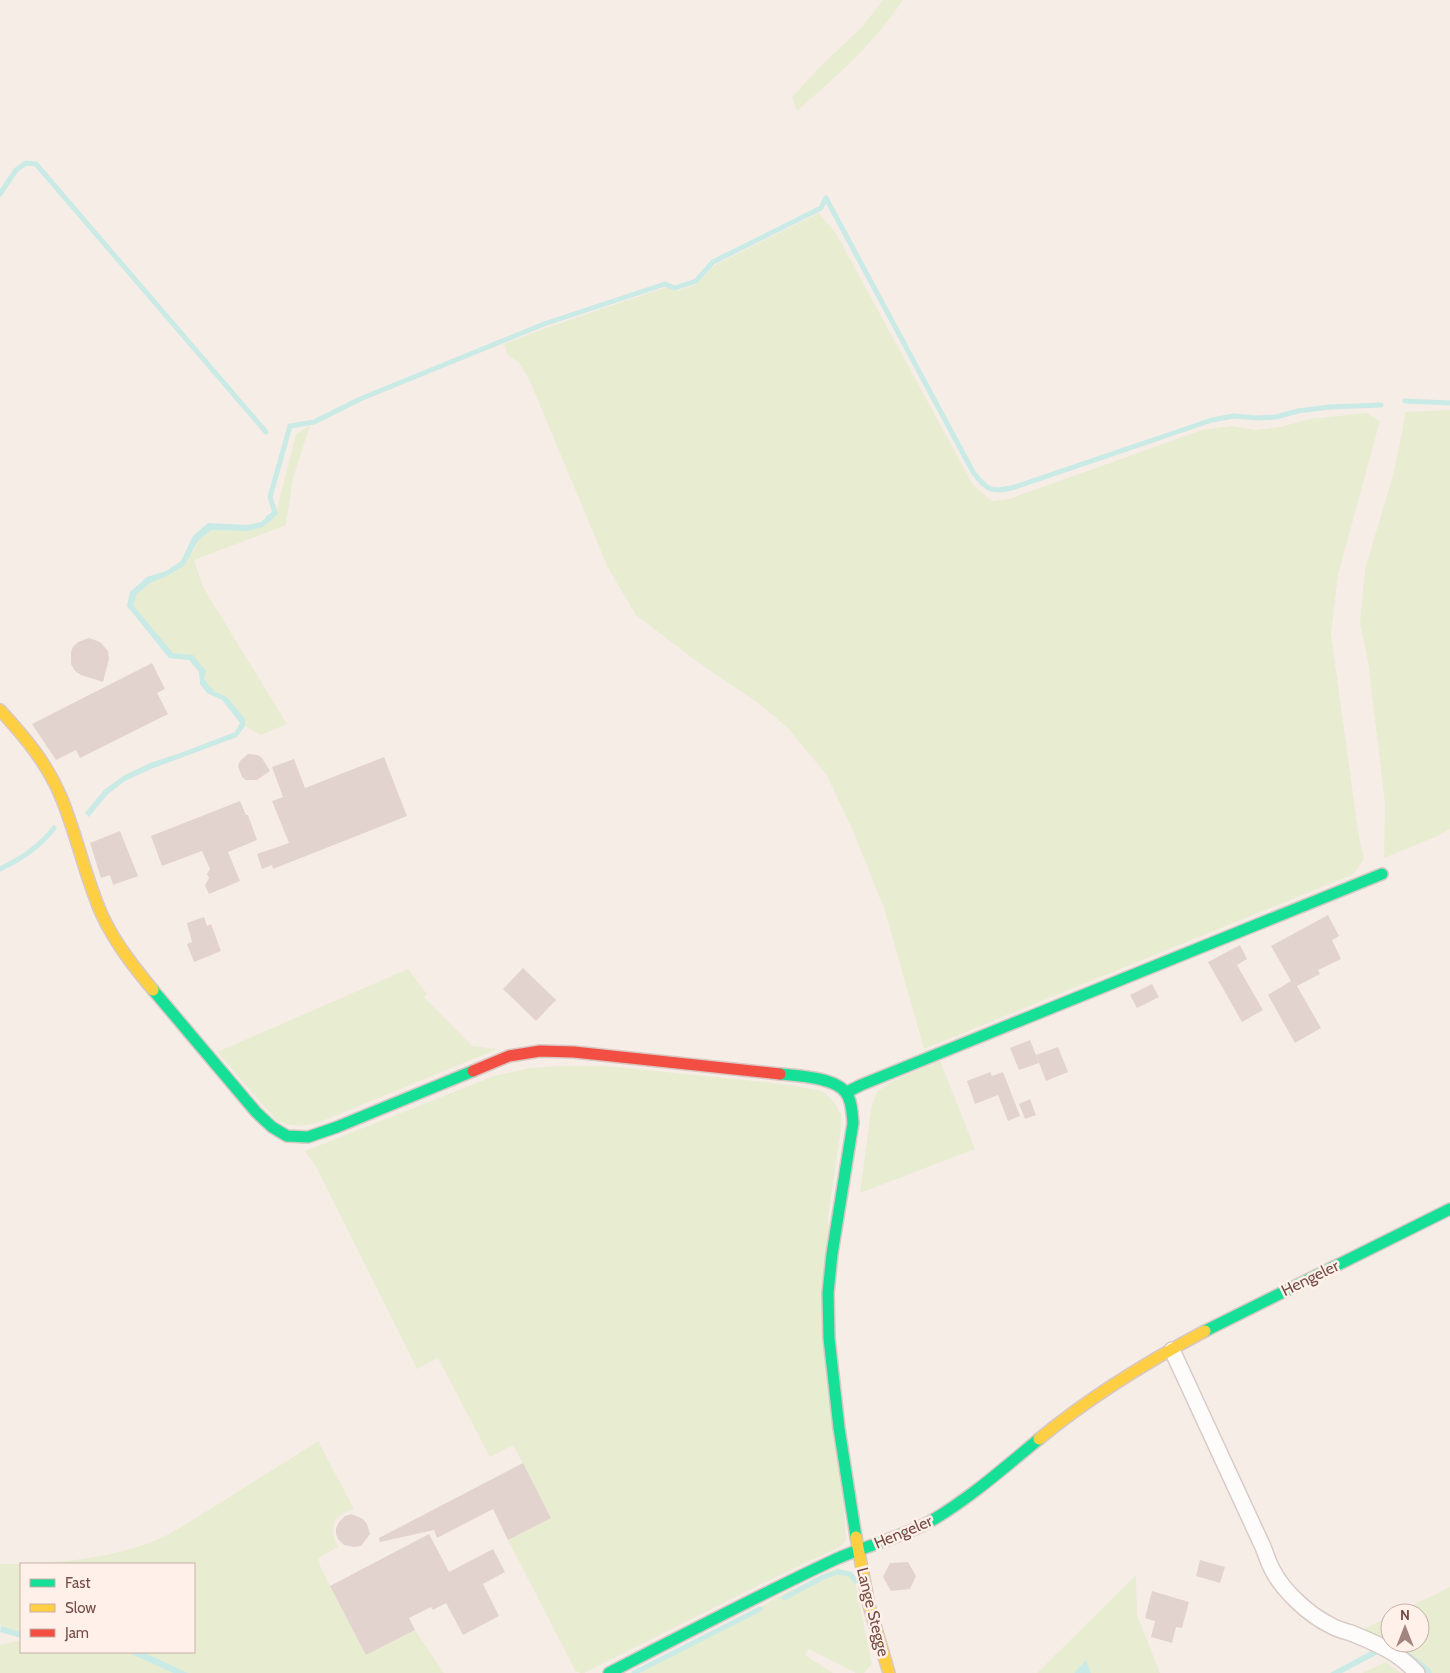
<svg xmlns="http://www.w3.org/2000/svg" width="1450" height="1673" font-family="Cabin,sans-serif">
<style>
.green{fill:#e8ecd1}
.water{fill:#c9eae5}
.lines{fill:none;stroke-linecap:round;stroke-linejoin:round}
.stream{stroke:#c9eae5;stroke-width:5}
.building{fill:#e3d3cf}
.street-casing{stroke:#d8cac6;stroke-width:18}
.fast-casing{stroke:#d8c8c4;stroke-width:14}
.slow-casing{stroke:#d8c8c4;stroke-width:14}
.jam-casing{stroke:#d8c8c4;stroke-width:14}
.street{stroke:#fefcfb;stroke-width:15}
.fast{stroke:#16e098;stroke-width:11}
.slow{stroke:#ffcf43;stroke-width:11}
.jam{stroke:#f24e42;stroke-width:11}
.labels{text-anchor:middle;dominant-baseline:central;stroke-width:5;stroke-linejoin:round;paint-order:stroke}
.street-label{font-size:16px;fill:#764d47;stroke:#fff1e9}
</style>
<rect width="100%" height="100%" fill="#f7ede7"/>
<g class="green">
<path d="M883,0H903C875,42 835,78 797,111L792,97L822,65L861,28Z"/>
<path d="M819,213L837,235L973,485L992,501L1009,499L1202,430L1231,426L1256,430L1280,427L1310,419L1366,413L1380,421L1338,575L1331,634L1359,838L1364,859L1354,874L924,1049L885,911L853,831L826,774L786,726L755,701L695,660L636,615L608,568L529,379L519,363L508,355L504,344L543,329L667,287L677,291L697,284L715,265Z"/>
<path d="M1450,410V829L1435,837L1384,858L1385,803L1368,662L1360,623L1365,569L1392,479L1402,433L1405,412Z"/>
<path d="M310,426L293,478L286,525L194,560L203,587L287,724L261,735L245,726V719L227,697L214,691L204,679L205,670L185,654H173L133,605L137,594L150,583L167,576L193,552L198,541L211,530L247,531L263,527L275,517L296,434Z"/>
<path d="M408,969L427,994L424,997L472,1046L498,1049L320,1122C302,1127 294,1127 277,1121L217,1052Z"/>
<path d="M940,1061L975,1149L860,1193L872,1104L878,1091L893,1081Z"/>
<path d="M558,1066H608L783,1084L822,1091L834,1102L841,1114V1129L828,1217L846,1540L840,1547L759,1585L584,1673H580L575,1670L508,1540L551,1517L513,1445L490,1457L438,1358L417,1369L316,1167L305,1151L494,1076L530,1068Z"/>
<path d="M318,1441L354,1509C332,1516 329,1527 338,1547L318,1558L321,1568L366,1655L415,1630L444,1673H188L143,1652H194V1564H21V1632L0,1625V1564C51,1564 101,1560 149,1543C172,1535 195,1518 215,1506C250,1484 284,1463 318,1441Z"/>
<path d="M837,1568L847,1571L854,1577L872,1664L864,1673H856L809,1649L805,1655L833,1673H640L746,1617L777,1597Z"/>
<path d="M1136,1575L1137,1615L1160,1673H1091L1086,1661L1074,1673H1037Z"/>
<path d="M1450,1587V1673H1432L1427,1666L1395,1643H1420V1613H1397Z"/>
<path d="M1390,1616V1641L1364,1629Z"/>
<path d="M21,1640V1652H127L173,1673H0V1645Z"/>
<path d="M1386,1662L1401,1673H1362Z"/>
</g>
<g class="water">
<path d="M272,512L275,517L263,527L247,531L211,530L198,541L184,566L167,576L150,583L137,594L133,605L173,653L193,655L206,671L204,679L214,691L227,697L245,719V726L237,737L151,769L125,781L108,794L89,817L85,813L104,790L123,776L150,763L183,752L235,732L240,723L222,700L207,693L200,684L199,672L189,660L169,658L127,606L130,592L147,577L166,571L181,561L193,536L208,523L247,525L261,522Z"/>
<path d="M1,1626L21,1632V1638L0,1632Z"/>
<path d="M1398,1644L1427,1666L1432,1673H1423L1394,1648Z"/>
<path d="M1373,1650L1380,1653L1342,1673H1330Z"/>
<path d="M127,1652H143L188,1673H173Z"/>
<path d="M1086,1660L1091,1673H1074Z"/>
</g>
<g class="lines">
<g class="stream">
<path d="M0,194L16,170L26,163L36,164L266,432"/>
<path d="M1405,401L1450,403"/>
<path d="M268,518L275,513L270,497L290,426L314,422L360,399L544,324L665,284L675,288L696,281L713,262L821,208L826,198L973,472C987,491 992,493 1015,487L1212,420L1234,416L1257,418L1276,417L1298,411L1330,407L1381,405"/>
<path d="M0,869C21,859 40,847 54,828"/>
<path d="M784,1598L823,1577L838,1572L850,1574L856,1581"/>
<path d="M634,1673L760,1609"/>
</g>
</g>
<g class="building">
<path d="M89,638L100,642L108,651L109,659L103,682L81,675L75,671L71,664V652L73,647L78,642Z"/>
<path d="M152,663L165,689L157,693L168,714L80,758L76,750L56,760L32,724Z"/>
<path d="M248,754L258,755L262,758L270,771L257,780H246L242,777L238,766L240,761Z"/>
<path d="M384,757L407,816L273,869L272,865L262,869L257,854L289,843L272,801L283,797L272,767L294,759L305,788Z"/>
<path d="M240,801L246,815H248L257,840L228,852L240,881L209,894L205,885L209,878L207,874L210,869L202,851L162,866L151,836Z"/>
<path d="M120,831L138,876L113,885L110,875L101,878L90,843Z"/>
<path d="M1328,915L1339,936L1332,940L1341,959L1318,970L1320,974L1297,986L1321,1028L1295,1043L1268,995L1291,981L1271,946Z"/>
<path d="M204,917L207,926L211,924L221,951L194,962L187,944L192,942L187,923Z"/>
<path d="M1240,945L1247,959L1237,965L1263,1010L1242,1022L1208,962Z"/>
<path d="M523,968L556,1000L536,1021L503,989Z"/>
<path d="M1152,984L1159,997L1137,1008L1130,995Z"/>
<path d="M1030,1040L1039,1063L1019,1070L1010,1048Z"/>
<path d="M1058,1047L1068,1072L1046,1081L1036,1055Z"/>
<path d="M990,1072L992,1076L1003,1072L1020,1116L1008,1121L998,1095L975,1104L967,1081Z"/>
<path d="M1030,1099L1036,1115L1025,1119L1019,1104Z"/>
<path d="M523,1463L551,1518L508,1540L493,1509L437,1538L434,1530L380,1542L379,1538Z"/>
<path d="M351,1514L363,1519L367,1524L370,1534L361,1546L354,1547L344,1545L338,1539L336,1534V1528L339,1522L345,1516Z"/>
<path d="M429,1534L449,1572L493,1549L505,1572L483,1584L499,1616L463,1635L446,1603L433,1610L431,1607L409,1618L415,1630L366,1655L330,1586Z"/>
<path d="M1200,1560L1225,1567L1220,1583L1196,1576Z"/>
<path d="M908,1562L916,1576L910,1589L891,1591L883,1577L890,1563Z"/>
<path d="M1152,1591L1189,1602L1182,1628L1176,1627L1172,1643L1151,1637L1155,1621L1145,1618Z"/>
</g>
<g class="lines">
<g class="street-casing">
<path id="street" d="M1172,1350L1263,1547C1266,1554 1268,1562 1272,1569C1282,1590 1309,1615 1330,1625C1336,1629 1344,1631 1351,1633C1376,1643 1399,1653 1417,1673"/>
</g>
<g class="fast-casing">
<g id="fast">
<path d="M153,990L256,1112L272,1127L287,1136L308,1137L337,1127L473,1071"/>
<path d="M780,1074C798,1076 835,1077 846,1093C852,1101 852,1113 853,1123L832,1254L828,1293L829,1338L839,1428L856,1537"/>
<path d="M847,1092L861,1085L1382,874"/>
<path d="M1205,1331L1450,1209"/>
<path d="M609,1673C684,1634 759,1595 836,1559C867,1545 901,1538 931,1521C970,1498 1004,1468 1039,1439"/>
</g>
</g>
<g class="slow-casing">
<g id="slow">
<path d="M0,710C24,736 47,763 61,797C77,835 85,877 102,915C115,943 134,967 153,990"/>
<path d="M1039,1439C1091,1396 1145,1363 1205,1331"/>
<path d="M856,1537L869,1605L889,1673"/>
</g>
</g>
<g class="jam-casing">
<path id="jam" d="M473,1071L509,1056L540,1051L574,1052L780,1074"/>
</g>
<use href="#street" class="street"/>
<use href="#fast" class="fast"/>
<use href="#slow" class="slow"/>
<use href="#jam" class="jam"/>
</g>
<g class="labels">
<g class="street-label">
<text transform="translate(1310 1278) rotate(-26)">Hengeler</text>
<text transform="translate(903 1532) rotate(-23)">Hengeler</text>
<text transform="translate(873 1612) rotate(76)">Lange Stegge</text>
</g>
</g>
<rect x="20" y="1563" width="175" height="90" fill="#fff1e9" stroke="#c8afa8"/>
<rect x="30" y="1579" width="25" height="8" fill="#16e098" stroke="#c8afa8"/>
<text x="65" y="1588" font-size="15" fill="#764d47">Fast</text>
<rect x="30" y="1604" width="25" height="8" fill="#ffcf43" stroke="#c8afa8"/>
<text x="65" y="1613" font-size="15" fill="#764d47">Slow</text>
<rect x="30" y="1629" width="25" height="8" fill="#f24e42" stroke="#c8afa8"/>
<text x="65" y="1638" font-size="15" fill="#764d47">Jam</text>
<g transform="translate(1405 1628)"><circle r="24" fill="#fff1e9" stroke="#c8afa8"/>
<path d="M0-4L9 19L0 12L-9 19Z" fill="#a3857f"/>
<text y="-8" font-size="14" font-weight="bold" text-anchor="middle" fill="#764d47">N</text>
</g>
</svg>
